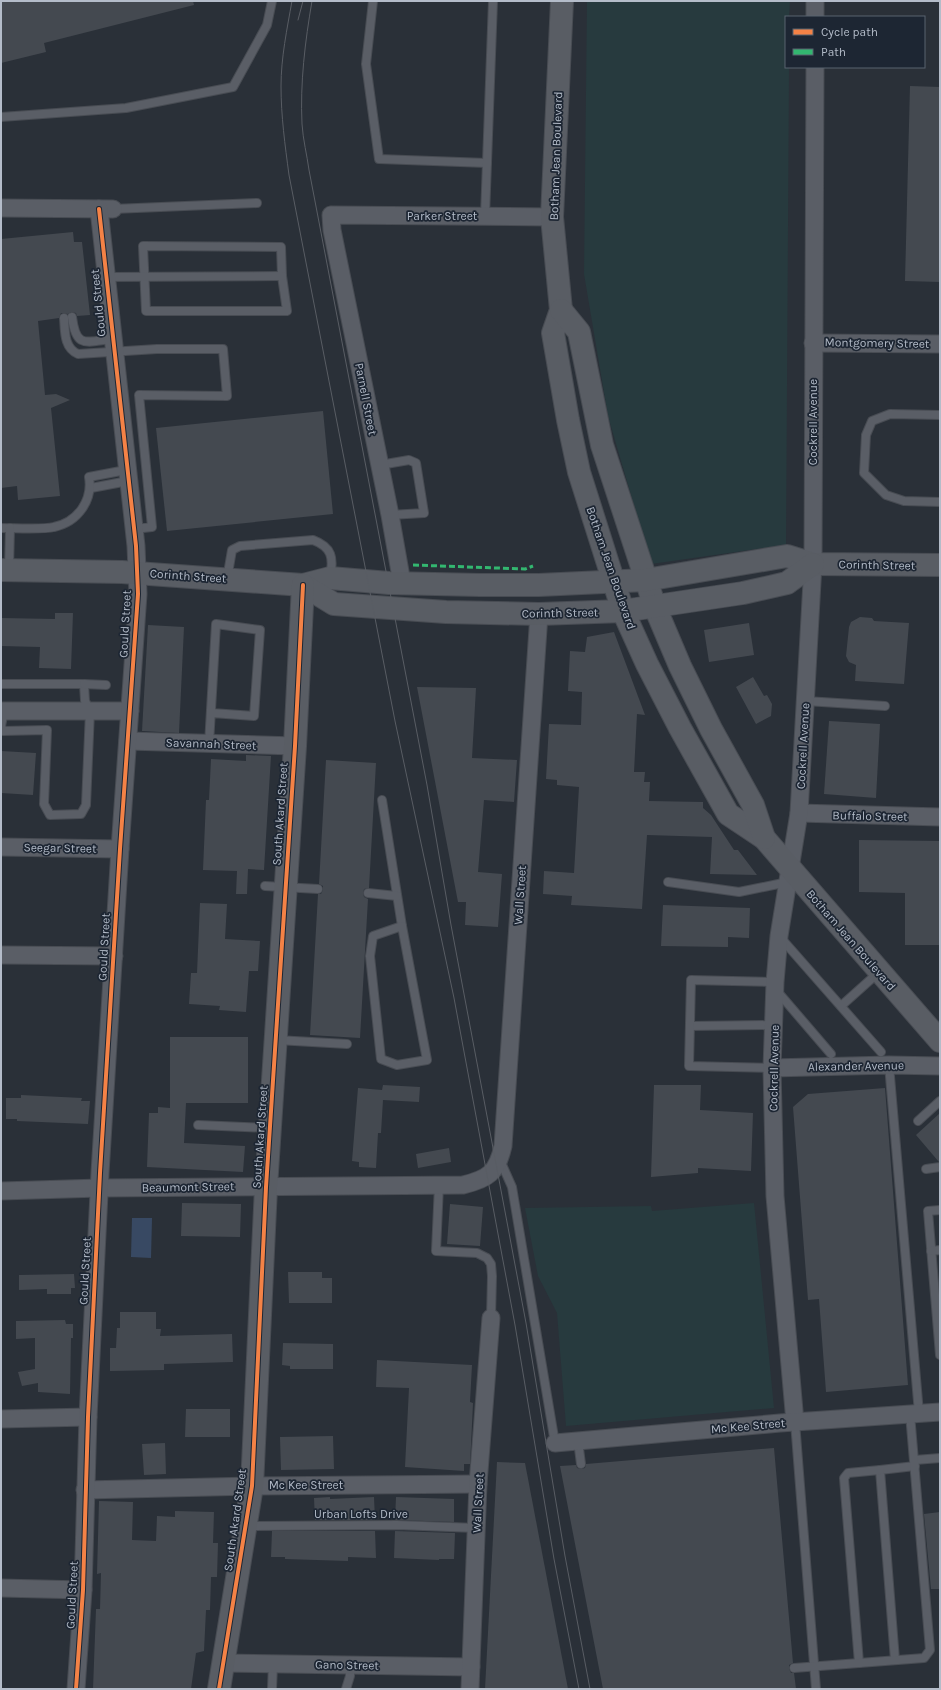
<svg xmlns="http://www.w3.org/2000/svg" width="941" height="1690" font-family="Karla,sans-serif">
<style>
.green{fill:#273a3e}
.water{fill:#384963}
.building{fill:#444950}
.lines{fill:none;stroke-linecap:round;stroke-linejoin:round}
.service-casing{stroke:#484c53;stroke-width:10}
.minor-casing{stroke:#484c53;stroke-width:19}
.secondary-casing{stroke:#484c53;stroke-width:24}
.service{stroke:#5a5e66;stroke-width:8}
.minor{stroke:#5a5e66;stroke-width:17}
.secondary{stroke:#595d64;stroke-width:22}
.tram{stroke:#595d64;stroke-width:1}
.quiet{stroke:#33b770;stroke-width:3;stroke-dasharray:6 3;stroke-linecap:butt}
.cycleway-casing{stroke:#1d2633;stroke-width:6}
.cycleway{stroke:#f48246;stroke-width:4}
.labels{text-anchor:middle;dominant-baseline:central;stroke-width:3.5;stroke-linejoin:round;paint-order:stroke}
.street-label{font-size:12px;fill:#b4bcc9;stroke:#1d2633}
</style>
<rect width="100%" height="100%" fill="#2a3038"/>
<g class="green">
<path d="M587,1H790L789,17H786V67H789L786,545L651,564L608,416L584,274Z"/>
<path d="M754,1203L774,1408L566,1426L557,1313L538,1276L525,1208L651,1206L652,1211Z"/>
</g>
<path class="water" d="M132,1218H152L151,1258L131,1257Z"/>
<g class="building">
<path d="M1,1H193L194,5L44,43L46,52L1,63Z"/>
<path d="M910,86L940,87V282L905,281Z"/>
<path d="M73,232L74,242H82L90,315L77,316L76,313L71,312L68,314L61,313L59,318L38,321L45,395L56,394L70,400L51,408L60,496L18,500L17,486L1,488V239Z"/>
<path d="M323,411L333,514L167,531L156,428Z"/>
<path d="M55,613H73L71,669L39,668L40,647L1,646V618L55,619Z"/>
<path d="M860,617L872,618L874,621L909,623L904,684L855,681L856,665L849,662L846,656L849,627L851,622Z"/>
<path d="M749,623L754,655L709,662L704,630Z"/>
<path d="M148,625L184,627L179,733L142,731Z"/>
<path d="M614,632L645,715L637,714L634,772H645L644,782H650L649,801L703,802V808L711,815L734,850H738L757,875L710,874L712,837L647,835L642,909L571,905L572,896L543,894L544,871L574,873L579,787L557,785V780L546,779L549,724L581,725L582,692L568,691L570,651L585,652L587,637Z"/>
<path d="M753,677L764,696L767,695L772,704L771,716L756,724L736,687Z"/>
<path d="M417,687L476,688L472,758L517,760L514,802L484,800L478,872L502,874L498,927L465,925L466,902H458Z"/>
<path d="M829,721L880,724L876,798L824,794Z"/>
<path d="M1,751L36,753L33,795L1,793Z"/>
<path d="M246,755L271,756L264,870L248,869L247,894H236L237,871L203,870L206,800H209L211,759L246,761Z"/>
<path d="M326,760L376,763L369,888L364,889L363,893L364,897L368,899L360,1038L310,1035L318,894H321L323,890V886L319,884Z"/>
<path d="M859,840L940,841V945H905V893L859,892Z"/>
<path d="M200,903L227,904L225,939L260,941L258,971H249L246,1012L219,1010L220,1006L189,1004L191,973H197Z"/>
<path d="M663,905L750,908L749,938L728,937V947L661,946Z"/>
<path d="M170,1037H248V1103H186L184,1143L245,1146L243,1172L147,1167L149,1113H158V1107L170,1108Z"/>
<path d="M383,1085L420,1087L419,1102L383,1100L381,1133H378L376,1168L359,1167V1162L352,1161L358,1088L382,1090Z"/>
<path d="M654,1085H701L700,1110L753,1113L751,1171L698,1168V1173L651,1177Z"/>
<path d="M885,1088L908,1385L826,1392L819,1299L808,1300L793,1107L808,1094Z"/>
<path d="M21,1095L82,1098L81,1101H90L88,1124L17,1121V1119H6V1098H21Z"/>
<path d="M940,1113V1162H939L916,1135Z"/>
<path d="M449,1148L451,1162L418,1168L416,1154Z"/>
<path d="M182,1203L241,1204L240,1237L181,1236Z"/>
<path d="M450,1204L483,1207L480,1246L447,1244Z"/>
<path d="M288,1272H322V1278H332V1303H289Z"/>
<path d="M74,1274L75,1288H71V1294H47V1289L19,1290V1275Z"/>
<path d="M120,1312H156V1329H161L160,1336L232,1334L233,1362L164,1364V1370L110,1371V1348H116L117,1328H120Z"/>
<path d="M65,1320L66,1324H73V1338H71L70,1394L38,1392V1383L22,1386L18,1372L35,1369V1338L16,1339V1321Z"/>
<path d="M283,1343L333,1344V1369H290V1366L282,1365Z"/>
<path d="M377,1360L472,1365L470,1402L473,1403L471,1445L470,1464H464V1471L405,1467L409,1388L376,1387Z"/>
<path d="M186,1409H230V1437H185Z"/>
<path d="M333,1436L334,1469L281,1470L280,1437Z"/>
<path d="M165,1443L166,1474L144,1475L142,1444Z"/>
<path d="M774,1448L793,1663L789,1665V1669L791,1673H794L796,1689H603L560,1466L576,1465L577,1468L581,1469L585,1468L586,1464Z"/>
<path d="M497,1462L525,1463L568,1689H485Z"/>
<path d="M330,1497V1499L374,1497L375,1520H315L314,1498Z"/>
<path d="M396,1497L454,1499V1522L395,1520Z"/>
<path d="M99,1501L133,1502L132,1540L156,1541L157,1516L175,1517V1511L214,1512L213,1543H218L217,1577H211L210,1610H206L204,1651L196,1653L191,1689H93L96,1609H100L101,1573L97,1574Z"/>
<path d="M940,1512V1589H931L924,1514Z"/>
<path d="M272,1531H375L376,1558L348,1557V1561L285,1559V1557H271Z"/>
<path d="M395,1531L455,1533L454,1559H439V1560L394,1558Z"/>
</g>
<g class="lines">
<g class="service-casing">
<g id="service">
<path d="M373,1L366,64L379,159L487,163"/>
<path d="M1,117L126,108L233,87L267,25L272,1"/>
<path d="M113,209L257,203"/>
<path d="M485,216L493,1"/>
<path d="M143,246L281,247L282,276L287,311H146Z"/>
<path d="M106,277L282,276"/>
<path d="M72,317C76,349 86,342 112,339"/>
<path d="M64,318C65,332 64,348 78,354L157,349H223L227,396L139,395L152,527L134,529"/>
<path d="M940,415L890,414L872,421L866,435L864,473L886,495L904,501L940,502"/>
<path d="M380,465L409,460L416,463L424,513L390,515"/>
<path d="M91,488L128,481"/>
<path d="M1,528C15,528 42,530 54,527C78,522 93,500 89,477L126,470"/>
<path d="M9,569L10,528"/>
<path d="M227,579L232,550L240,546L313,540C332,547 334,558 330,577"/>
<path d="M1,684H84L85,701L90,711L86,805L81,814L50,815L44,804L47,730L3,731L1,726L4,711"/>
<path d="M84,684L106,685"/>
<path d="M806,701L885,706"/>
<path d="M209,744L216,624L260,630L254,716L212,713"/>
<path d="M382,800L402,926"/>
<path d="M668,882L739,892L788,882"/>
<path d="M265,886L318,889"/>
<path d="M368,893L397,896"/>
<path d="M402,926L427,1060L397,1065L381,1059L370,956L373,936Z"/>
<path d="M780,937L881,1052"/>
<path d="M777,991L831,1054"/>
<path d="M841,1006L879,972"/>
<path d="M690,1026L774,1025"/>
<path d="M277,1040L347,1044"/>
<path d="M889,1065L919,1413"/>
<path d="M772,1068L689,1066L691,980L775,982"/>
<path d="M918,1121L940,1101"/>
<path d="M198,1125L269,1128"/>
<path d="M500,1160L512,1187L555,1443"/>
<path d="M926,1169L940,1167"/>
<path d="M439,1185L436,1251L477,1253L487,1258L491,1264L492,1276L491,1318"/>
<path d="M940,1210L928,1211L940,1355"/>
<path d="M931,1251L940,1250"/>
<path d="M795,1422L816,1689"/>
<path d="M578,1441L581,1464"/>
<path d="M915,1460L940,1458"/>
<path d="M246,1526L397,1525L476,1528"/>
<path d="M895,1660L880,1470L915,1466"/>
<path d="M859,1663L844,1478L848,1473L880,1470"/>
<path d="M794,1668L924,1658L930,1650L910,1414"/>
<path d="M272,1689L273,1664"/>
<path d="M346,1689L350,1676V1665"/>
</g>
</g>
<g class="minor-casing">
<g id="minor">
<path d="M815,17V1"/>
<path d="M1,208L113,209"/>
<path d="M813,343L940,344"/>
<path d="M402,583L390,515L332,230L331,215L552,217"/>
<path d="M1,711H130"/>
<path d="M128,741L295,746"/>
<path d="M799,813L940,817"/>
<path d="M1,847L120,849"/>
<path d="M1,955L114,956"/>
<path d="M772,1068L889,1065L940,1066"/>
<path d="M1,1191L100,1188L463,1185C488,1179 497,1173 503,1146L539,614"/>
<path d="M1,1419L88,1417"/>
<path d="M795,1422L775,1196L772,1068L775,982L779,936L799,813L813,564L815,67"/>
<path d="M555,1443L780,1423L940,1412"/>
<path d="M85,1490L252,1486L478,1484"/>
<path d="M1,1588L83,1590"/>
<path d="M223,1663L471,1667"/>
<path d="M76,1689L83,1590L88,1417L100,1173L120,849L138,594L136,546L99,209"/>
<path d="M470,1689L478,1484L491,1318"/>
</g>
</g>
<g class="secondary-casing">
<g id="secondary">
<path d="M562,1L552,217L561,310L553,333L568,420L579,472L623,611L647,664L680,728L728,814L764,838L940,1041"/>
<path d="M561,310L579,332L602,445L655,607L680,666L711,729L753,805L764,838"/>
<path d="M1,570L122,572L303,585L330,578L389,583L480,585H539L646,580L787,556L813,564L940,565"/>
<path d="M303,585L334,604L446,612L539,614L623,611L743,593L787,583L813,564"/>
<path d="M219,1689L252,1486L266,1187L295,746L303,585"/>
</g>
</g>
<use href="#service" class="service"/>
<use href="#minor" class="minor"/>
<use href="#secondary" class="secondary"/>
<g class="tram">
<path d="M292,1C287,29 281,58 281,86C281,116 285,145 289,175L395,721L454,998L515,1325L554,1559L579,1689"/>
<path d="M312,1C305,42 300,83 302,124C303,140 307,155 309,170L427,785L451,925L526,1323L565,1556L590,1689"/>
<path d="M298,20L303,1"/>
</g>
<path class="quiet" d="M413,565L525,569L533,566"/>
<g class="cycleway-casing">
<g id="cycleway">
<path d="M76,1689L83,1590L88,1417L100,1173L120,849L138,594L136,546L99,209"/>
<path d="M219,1689L252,1486L266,1187L295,746L303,585"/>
</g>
</g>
<use href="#cycleway" class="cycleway"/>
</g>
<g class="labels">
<g class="street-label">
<text transform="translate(556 156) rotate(-88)">Botham Jean Boulevard</text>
<text x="442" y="216">Parker Street</text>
<text transform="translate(98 303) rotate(-96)">Gould Street</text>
<text transform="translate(877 343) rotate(1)">Montgomery Street</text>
<text transform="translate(366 399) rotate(79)">Parnell Street</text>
<text transform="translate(813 422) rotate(-90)">Cockrell Avenue</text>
<text transform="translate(877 565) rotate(1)">Corinth Street</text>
<text transform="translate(611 568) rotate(71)">Botham Jean Boulevard</text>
<text transform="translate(188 576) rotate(4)">Corinth Street</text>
<text transform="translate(560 613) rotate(-1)">Corinth Street</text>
<text transform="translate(125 624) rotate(-87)">Gould Street</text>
<text transform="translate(211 744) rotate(2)">Savannah Street</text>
<text transform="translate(803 746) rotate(-87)">Cockrell Avenue</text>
<text transform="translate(280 814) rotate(-86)">South Akard Street</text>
<text transform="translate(870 816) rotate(1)">Buffalo Street</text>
<text transform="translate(60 848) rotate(1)">Seegar Street</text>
<text transform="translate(520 895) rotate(-86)">Wall Street</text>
<text transform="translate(851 940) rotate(49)">Botham Jean Boulevard</text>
<text transform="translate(104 947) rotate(-87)">Gould Street</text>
<text transform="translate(856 1066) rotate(-1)">Alexander Avenue</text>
<text transform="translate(774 1068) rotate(-89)">Cockrell Avenue</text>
<text transform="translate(260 1137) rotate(-86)">South Akard Street</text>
<text transform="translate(188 1187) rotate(-1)">Beaumont Street</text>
<text transform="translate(85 1271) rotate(-87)">Gould Street</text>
<text transform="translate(748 1426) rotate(-5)">Mc Kee Street</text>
<text x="306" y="1485">Mc Kee Street</text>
<text transform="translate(478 1503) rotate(-87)">Wall Street</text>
<text x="361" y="1514">Urban Lofts Drive</text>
<text transform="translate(235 1520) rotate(-82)">South Akard Street</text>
<text transform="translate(72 1595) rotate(-87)">Gould Street</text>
<text transform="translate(347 1665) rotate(1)">Gano Street</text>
</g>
</g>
<rect width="941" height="1690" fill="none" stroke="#b4bcc9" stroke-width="4"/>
<rect x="785" y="16" width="140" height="52" fill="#1d2633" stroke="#59626f"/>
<rect x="793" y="29" width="20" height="6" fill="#f48246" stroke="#59626f"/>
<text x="821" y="36" font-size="12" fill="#b4bcc9">Cycle path</text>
<rect x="793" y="49" width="20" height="6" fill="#33b770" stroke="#59626f"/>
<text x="821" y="56" font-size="12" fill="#b4bcc9">Path</text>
</svg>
